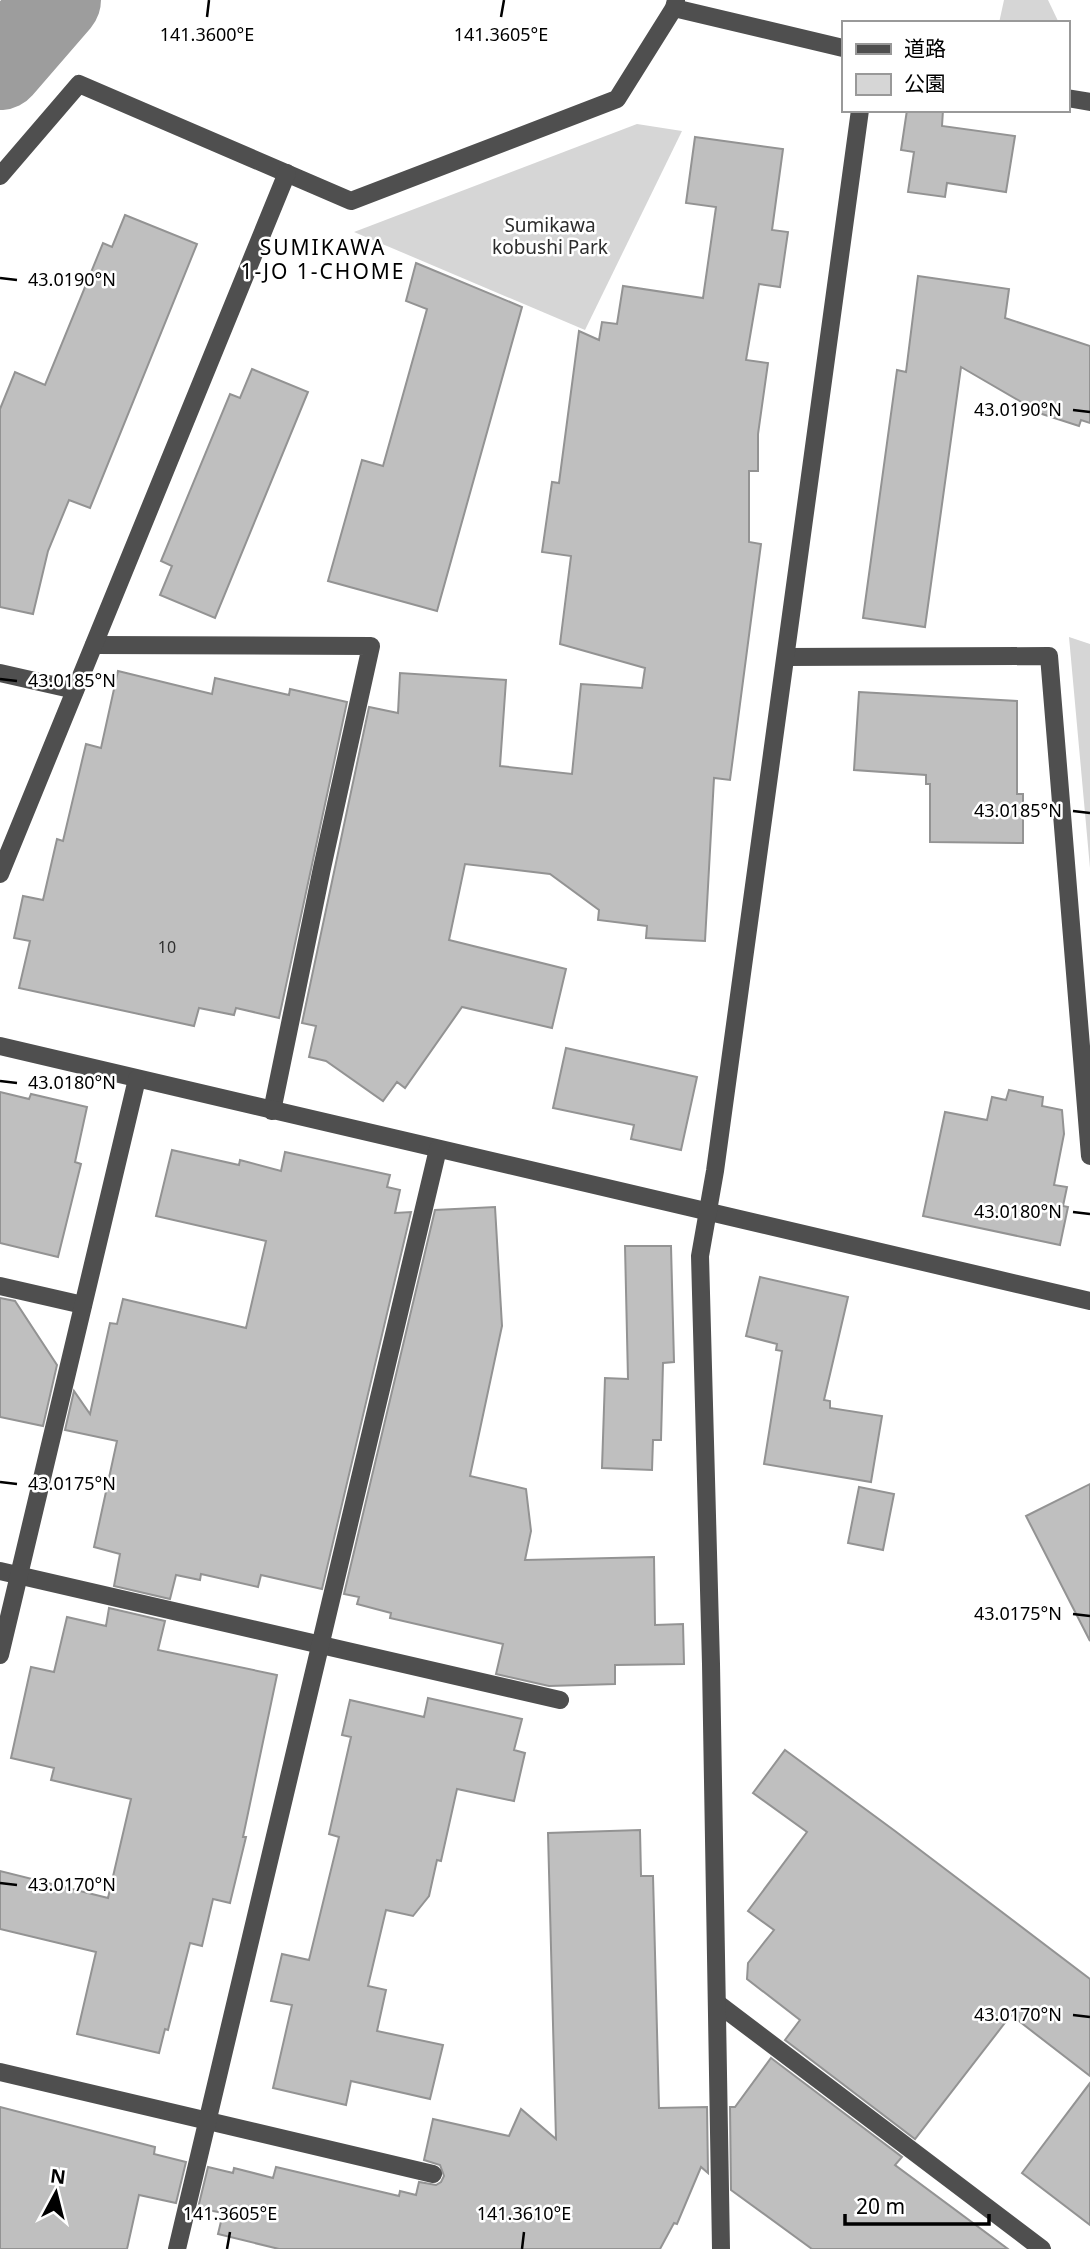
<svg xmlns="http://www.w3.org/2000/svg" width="1090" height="2249" font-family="'Noto Sans','Noto Sans JP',sans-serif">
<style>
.green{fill:#d6d6d6}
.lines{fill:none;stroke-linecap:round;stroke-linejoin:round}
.river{stroke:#9d9d9d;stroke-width:86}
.building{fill:#bfbfbf;stroke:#939393;stroke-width:2}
.minor{stroke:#4f4f4f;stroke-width:18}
.ticks{fill:none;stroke:#000;stroke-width:2.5}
.labels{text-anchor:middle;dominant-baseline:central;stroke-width:5;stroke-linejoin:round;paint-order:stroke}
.number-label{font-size:16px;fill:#303030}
.park-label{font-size:19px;fill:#2d2d2d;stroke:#fff}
.neighbourhood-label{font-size:21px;letter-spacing:2px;fill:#000;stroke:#fff}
.ticks-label{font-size:18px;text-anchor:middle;fill:#000;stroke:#fff;stroke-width:5;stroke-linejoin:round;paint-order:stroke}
</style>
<rect width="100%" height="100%" fill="#fff"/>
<g class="green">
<path d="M1004,0H1048L1059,23H999Z"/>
<path d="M637,124L682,131L585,330L354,232Z"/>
<path d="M1069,637L1090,644V868Z"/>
</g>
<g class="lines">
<path class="river" d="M0,67L58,0"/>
</g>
<g class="building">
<path d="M907,110H943L942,126L1015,136L1006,192L947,183L945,197L908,192L914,152L901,150Z"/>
<path d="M695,137L783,149L772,230L788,232L780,287L759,284L746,360L768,363L758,434V471H749V542L761,544L730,780L714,778L705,941L646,938L647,926L598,920L599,910L550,874L465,864L449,940L566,969L552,1028L462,1007L405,1088L397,1082L383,1101L326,1061L309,1057L316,1026L302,1023L369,707L398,713L400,673L506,680L500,766L572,774L581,684L642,688L645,668L560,644L571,556L542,552L552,482L559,483L579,331L599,340L602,322L617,324L623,286L703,298L716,207L686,203Z"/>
<path d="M125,215L197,244L90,508L69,500L48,551L33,614L0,607V409L15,372L45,385L103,243L112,247Z"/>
<path d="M416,263L522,307L437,611L328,581L362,460L383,466L427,309L406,301Z"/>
<path d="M918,276L1009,289L1005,318L1090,346V423L1081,420L1079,426L1042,414L961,367L925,627L863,618L897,370L906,372Z"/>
<path d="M252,369L308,392L215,618L160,595L172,566L161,561L230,394L240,398Z"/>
<path d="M118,671L212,694L215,678L289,695L290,689L347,702L279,1018L236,1008L234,1015L199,1008L194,1026L19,988L30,941L14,938L23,896L43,900L57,839L63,841L86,744L101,748Z"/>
<path d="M859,692L1017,701V794H1023V843L930,842V784H926V775L854,770Z"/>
<path d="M566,1048L697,1077L681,1150L631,1139L634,1125L553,1108Z"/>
<path d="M1009,1090L1043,1097L1042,1106L1062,1110L1064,1134L1054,1185L1067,1187L1063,1206L1068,1207L1060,1245L923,1216L945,1112L987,1120L992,1097L1006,1100Z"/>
<path d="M0,1092L29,1099L31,1094L87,1107L75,1162L81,1164L58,1257L0,1243Z"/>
<path d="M172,1150L239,1165L240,1160L281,1171L285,1152L390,1175L387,1187L400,1190L395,1213L411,1212L322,1589L261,1575L258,1587L201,1574L200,1580L176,1575L170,1599L114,1586L120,1554L94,1547L117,1441L65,1430L74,1391L90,1414L110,1323L117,1324L123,1299L246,1328L266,1241L156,1216Z"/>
<path d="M495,1207L502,1326L470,1476L526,1489L531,1531L525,1560L654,1557L655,1625L683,1624L684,1664L615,1665V1684L549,1686L496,1674L503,1644L390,1618L391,1613L357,1604L359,1597L344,1594L435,1210Z"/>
<path d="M625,1246H671L674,1362L663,1363L661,1440H653L652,1470L602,1468L605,1378L628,1379Z"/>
<path d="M760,1277L848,1297L824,1400L830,1401V1408L882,1416L871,1482L764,1464L782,1351L776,1350L777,1344L746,1336Z"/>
<path d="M0,1298L15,1301L57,1365L43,1426L0,1417Z"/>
<path d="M1090,1484V1641L1026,1516Z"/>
<path d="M859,1487L894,1494L883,1550L848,1543Z"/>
<path d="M109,1608L165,1621L158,1650L277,1675L243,1837H246L230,1903L213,1899L202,1946L190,1943L168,2030L165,2029L159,2053L77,2034L96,1952L0,1929V1871L108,1898L131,1799L51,1780L54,1768L11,1758L31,1667L54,1672L67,1617L106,1626Z"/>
<path d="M428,1698L522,1719L514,1750L525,1753L514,1801L457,1789L441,1861L437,1860L429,1896L413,1916L386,1910L368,1986L386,1990L377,2031L443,2045L430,2099L351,2081L346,2105L273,2088L292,2005L271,2001L282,1954L309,1960L339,1837L329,1834L351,1737L342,1735L350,1700L424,1717Z"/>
<path d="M785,1750L895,1831L1090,1979V2076L1011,2015L915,2139L785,2040L800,2020L747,1979L748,1963L774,1930L748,1911L807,1832L753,1793Z"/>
<path d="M640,1830L641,1876H653L659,2108L707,2107L708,2173L701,2167L677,2224L674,2223L660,2249H279L218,2234L223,2213L198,2208L208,2167L233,2173L234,2168L273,2178L276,2167L399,2196L400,2191L416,2195L419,2182L436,2185L441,2182L444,2176L440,2165L424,2160L433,2119L509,2136L521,2109L556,2139L548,1833Z"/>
<path d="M771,2058L902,2157L895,2165L1008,2249H812L731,2190L730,2107H735Z"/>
<path d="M1090,2083V2225L1022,2173Z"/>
<path d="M0,2107L155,2147L154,2154L186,2162L176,2203L139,2195L127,2249H0Z"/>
</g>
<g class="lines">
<g class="minor">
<path d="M674,8L843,48"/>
<path d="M1067,98L1090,102"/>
<path d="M0,176L79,84L351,201L617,99L674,8L676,0"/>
<path d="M94,645L371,646L322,868L272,1111"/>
<path d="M786,657L1049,656L1090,1156"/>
<path d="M0,673L75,690"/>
<path d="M0,874L287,173"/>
<path d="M0,1046L1090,1301"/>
<path d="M0,1286L83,1305"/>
<path d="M0,1571L560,1700"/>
<path d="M0,1655L137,1079"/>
<path d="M717,2003L1042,2249"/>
<path d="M0,2072L433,2174"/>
<path d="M177,2249L438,1149"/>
<path d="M721,2249L711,1664L700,1256L715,1171L860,110"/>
</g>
</g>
<path class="ticks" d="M207,17L209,0M501,17L504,0M0,278L17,280M1073,410L1090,412M0,679L17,681M1073,811L1090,813M0,1081L17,1083M1073,1212L1090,1214M0,1482L17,1484M1073,1614L1090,1616M0,1883L17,1885M1073,2015L1090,2017M227,2249L230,2232M522,2249L524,2232"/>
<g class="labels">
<g class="number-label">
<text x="167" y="947">10</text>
</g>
<g class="park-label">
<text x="550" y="225">Sumikawa<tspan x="550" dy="22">kobushi Park</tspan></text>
</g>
<g class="neighbourhood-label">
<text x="323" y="247">SUMIKAWA<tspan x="323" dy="24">1-JO 1-CHOME</tspan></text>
</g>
</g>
<g class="ticks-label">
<text x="207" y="41">141.3600°E</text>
<text x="501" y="41">141.3605°E</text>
<text x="72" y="286">43.0190°N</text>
<text x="1018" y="416">43.0190°N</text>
<text x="72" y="687">43.0185°N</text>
<text x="1018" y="817">43.0185°N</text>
<text x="72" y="1089">43.0180°N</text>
<text x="1018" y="1218">43.0180°N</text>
<text x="72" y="1490">43.0175°N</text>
<text x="1018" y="1620">43.0175°N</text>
<text x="72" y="1891">43.0170°N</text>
<text x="1018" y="2021">43.0170°N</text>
<text x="230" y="2220">141.3605°E</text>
<text x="524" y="2220">141.3610°E</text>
</g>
<rect x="842" y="21" width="228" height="91" fill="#ffffff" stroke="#999999" stroke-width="2"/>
<rect x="856" y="44" width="35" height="10" fill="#4f4f4f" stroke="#999999" stroke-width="2"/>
<text x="904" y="56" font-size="21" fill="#000000">道路</text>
<rect x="856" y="74" width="35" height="21" fill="#d6d6d6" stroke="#999999" stroke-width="2"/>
<text x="904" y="91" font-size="21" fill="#000000">公園</text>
<g transform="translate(56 2193) rotate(7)" stroke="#ffffff" stroke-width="5" paint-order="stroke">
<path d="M0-5L12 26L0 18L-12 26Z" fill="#000000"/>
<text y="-10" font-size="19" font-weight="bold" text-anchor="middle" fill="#000000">N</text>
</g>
<path d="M845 2214v10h144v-10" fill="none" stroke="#000000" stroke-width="3.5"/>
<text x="856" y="2214" font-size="21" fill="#000000" stroke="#ffffff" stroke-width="5" paint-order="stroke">20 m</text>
</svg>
